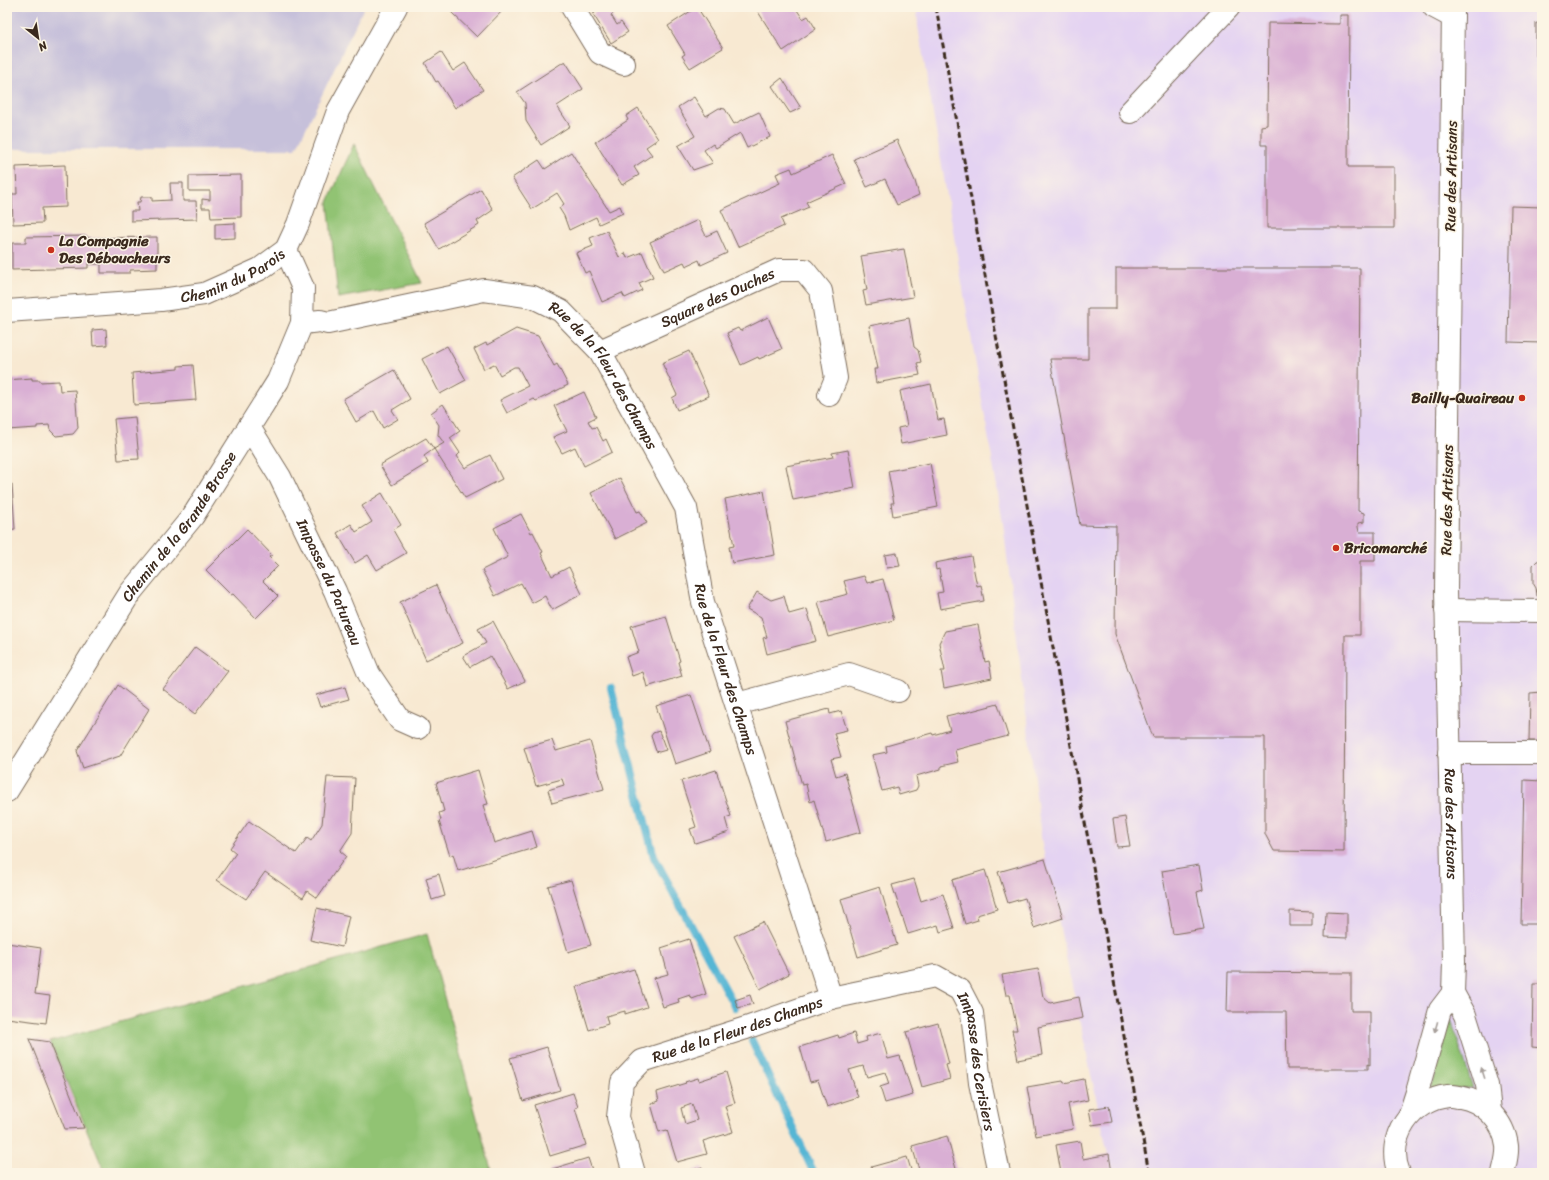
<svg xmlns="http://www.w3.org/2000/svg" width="1549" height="1180" font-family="Sriracha,sans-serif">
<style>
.built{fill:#e4d3f2}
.industrial{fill:#c6c0da}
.green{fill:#91c373;stroke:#667648}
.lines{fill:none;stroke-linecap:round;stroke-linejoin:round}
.stream{stroke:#56b6d4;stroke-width:8}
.building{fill:#d9afd4;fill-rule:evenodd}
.minor-casing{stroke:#7d6d5d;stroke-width:24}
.minor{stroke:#fff;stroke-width:22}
.rail{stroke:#3b2a1e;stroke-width:3;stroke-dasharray:6 3;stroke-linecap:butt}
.oneway{fill:#a79f9a}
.poi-dot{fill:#c8321e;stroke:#fcf5e5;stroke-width:1.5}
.labels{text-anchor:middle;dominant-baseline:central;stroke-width:3;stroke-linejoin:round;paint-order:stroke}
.street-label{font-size:15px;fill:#3b2a1e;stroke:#fcf5e5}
.poi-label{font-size:15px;font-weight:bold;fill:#3b2a1e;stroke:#fcf5e5;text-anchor:start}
</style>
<rect width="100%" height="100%" fill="#fcf5e5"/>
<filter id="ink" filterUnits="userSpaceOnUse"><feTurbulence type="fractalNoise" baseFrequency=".025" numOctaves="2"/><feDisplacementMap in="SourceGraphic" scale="8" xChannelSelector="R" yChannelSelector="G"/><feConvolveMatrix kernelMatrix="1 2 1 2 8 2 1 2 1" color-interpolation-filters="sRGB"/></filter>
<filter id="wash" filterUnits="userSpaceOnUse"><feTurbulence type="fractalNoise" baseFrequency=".012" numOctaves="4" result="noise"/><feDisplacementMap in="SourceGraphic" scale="16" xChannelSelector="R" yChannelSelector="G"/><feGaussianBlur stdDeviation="0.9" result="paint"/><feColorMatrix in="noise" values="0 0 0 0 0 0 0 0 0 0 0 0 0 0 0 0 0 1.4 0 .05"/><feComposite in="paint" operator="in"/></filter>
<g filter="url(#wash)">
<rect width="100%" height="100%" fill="#f8e9d2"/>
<path class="built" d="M917,7H1542V1173H1112L1042,844L1003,523L918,26Z"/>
<path class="industrial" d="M7,7H364L296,149H7Z"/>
<g class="green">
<path d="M354,144L422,283L338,298L328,202Z"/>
<path d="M427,934L492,1173H105L50,1042Z"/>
<path d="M1451,1019L1473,1088L1431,1089Z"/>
</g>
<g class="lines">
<g class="stream">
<path d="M611,688L654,857L735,1007"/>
<path d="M752,1041L814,1173"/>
</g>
</g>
<g id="blocks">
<g class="building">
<path d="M455,7H506L477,37L451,12Z"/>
<path d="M592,7H618L619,9L611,15L617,25L621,22L628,32L611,43L593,14L595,13Z"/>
<path d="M697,7L723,48L690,68L682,56L685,54L668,26Z"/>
<path d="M755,7H795L803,19L808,16L816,29L783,51Z"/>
<path d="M1340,15H1349L1348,167H1394V228H1267V145H1261V126L1267,125L1268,23L1340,24Z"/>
<path d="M1536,23L1542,24V57L1536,56Z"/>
<path d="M441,52L453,71L465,63L483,90L455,108L438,81L436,82L425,63Z"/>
<path d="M565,61L583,89L557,106L570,126L541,145L526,121L525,103L517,92Z"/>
<path d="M782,78L801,108L790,113L772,86Z"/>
<path d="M694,97L706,116L719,108L725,109L734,124L759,112L770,137L747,148L740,133L716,148L713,144L704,150L713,163L693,170L678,146L695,136L678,107Z"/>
<path d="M638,108L658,139L646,147L652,155L634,167L639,175L622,185L595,142L628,120L626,116Z"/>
<path d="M897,140L915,181L919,195L897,205L885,179L867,187L854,159Z"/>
<path d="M571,152L609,211L620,206L623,213L599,224L596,217L569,230L564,216L559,208L564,204L557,193L532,209L512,178L539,160L545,169Z"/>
<path d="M832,155L846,184L806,202L809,207L781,219L784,226L738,247L721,210L780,183L776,174L791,168L793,173Z"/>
<path d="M65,165L66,207L42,208L43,223L13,224L12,194H17L16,167Z"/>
<path d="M241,175V217L211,218L210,208H202V199L210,200V191H189V176Z"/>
<path d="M170,183H183V201H196L197,219L131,221V211H138L137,202H140L141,197H152V201L171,200Z"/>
<path d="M481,189L493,210L477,221L479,225L439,249L424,223Z"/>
<path d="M1511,206L1542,207V343L1508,342Z"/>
<path d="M698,220L706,236L717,231L727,253L701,265L699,260L686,266L684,262L664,271L650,242Z"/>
<path d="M235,223V238L215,239V224Z"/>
<path d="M607,231L619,257L625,253L627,258L642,252L653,277L639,283L642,290L625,298L622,293L602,302L589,271L585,273L576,253L593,246L590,238Z"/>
<path d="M87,236V238L157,237V269L130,270V273H101V264H88V268L12,270V243H26V237Z"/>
<path d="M904,249L913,297L866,305L863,291L867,290L861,256Z"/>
<path d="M1116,268H1360L1358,511L1364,513V522L1358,523V527L1359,532H1375V561H1360V635H1345L1344,852L1274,851L1265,834V737H1153L1115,634L1116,526L1080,525L1050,359H1088V309H1116Z"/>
<path d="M768,317L782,349L759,359L758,357L741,365L727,333L738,328L740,331Z"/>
<path d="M909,318L914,347L918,350L921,362L917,363L920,375L876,383L874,369H878L869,326Z"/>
<path d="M106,329L107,345L93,346L92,330Z"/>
<path d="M516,329L538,336L554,366L557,364L568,385L536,401L534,399L507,413L500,400L528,386L518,367H514L500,375L494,364L484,369L474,349L486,343L487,345Z"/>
<path d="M447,346L466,380L440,394L422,359Z"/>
<path d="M689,351L709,396L677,410L672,398L677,395L662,363Z"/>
<path d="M193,365L196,400L134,405L132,373L178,369V366Z"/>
<path d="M394,370L410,399L392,410L398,419L383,428L374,411L356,422L343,399Z"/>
<path d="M32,378V380H40V382L59,381L60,391L75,390L78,428L73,434L56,436L50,430L49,425L37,426V428L7,430V380Z"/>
<path d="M931,384L938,420L944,419L947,435L901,444L898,428L907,426L900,391Z"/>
<path d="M584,392L596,417L588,421L592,428L596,427L603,441L606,439L612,452L584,466L575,447L562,453L553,437L567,431L554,406Z"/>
<path d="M443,404L460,431L450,438L460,453L457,456L465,468L490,455L502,479L465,498L434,449L444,443L438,435L439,425L431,413Z"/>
<path d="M135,417L139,459L118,460L114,419Z"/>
<path d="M426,438L434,449L424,456L428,463L392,485L380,465Z"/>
<path d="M848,450L855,488L793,500L786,466L833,457L832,453Z"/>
<path d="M930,463L938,507L893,516L891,503H894L888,471Z"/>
<path d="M620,478L637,512L640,511L647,523L615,539L591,493Z"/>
<path d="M12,484L15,529L7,530V485Z"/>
<path d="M764,491L775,555L732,563L729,547L734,546L725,499Z"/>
<path d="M382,493L401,525L393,530L406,553L377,570L368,555L355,563L337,533L351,524L356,532L372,522L362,506Z"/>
<path d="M521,514L531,533L533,532L543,552L541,553L552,576L569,567L582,594L552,610L545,596L532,603L521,583L495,596L482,570L508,557L494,528Z"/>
<path d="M247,529L272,555L269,557L278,566L263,581L278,596L256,618L233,594L231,595L206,570Z"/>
<path d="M897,553L900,566L887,568L885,555Z"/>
<path d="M971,556L977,586L981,585L984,601L940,609L937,593L943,592L939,569L936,570L935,563Z"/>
<path d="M1542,560V597L1537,596L1536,588L1533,583V565L1537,561Z"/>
<path d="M864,576L867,583L883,579L894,620L828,637L818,602L848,594L844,581Z"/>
<path d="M436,585L463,643L426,660L400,602Z"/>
<path d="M757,592L771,600L784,596L789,614L807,609L816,641L767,654L763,638L767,637L761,617L747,609Z"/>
<path d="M666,616L680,661L678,662L682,676L647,687L643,672L632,676L626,657L639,652L631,626Z"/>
<path d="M493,621L525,681L508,689L490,656L470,667L463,656L486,643L478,629Z"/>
<path d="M978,625L985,662L989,661L992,678L944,688L941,671H945L939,643L945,631Z"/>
<path d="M195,647L228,671L195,714L163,689Z"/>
<path d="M118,685L149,709L120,756L83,768L77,751Z"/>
<path d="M345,687L349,699L320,707L316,695Z"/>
<path d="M1542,692V741H1529L1530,693Z"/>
<path d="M691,695L710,752L675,764L656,706Z"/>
<path d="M998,704L1008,736L955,750L958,762L941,766V769L916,776L918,786L916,790L899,795L897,787L882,791L872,755L887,752L886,746L932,733L933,735L950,730L946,716L959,713L960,714Z"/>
<path d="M829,709L830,714L841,711L847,730L834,733L841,757L831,759L836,776L845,773L861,832L826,842L814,800L810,802L806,784L802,785L785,721Z"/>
<path d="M659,731L666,750L659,752L656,751L651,736L653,733Z"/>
<path d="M552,740L556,751L590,741L604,789L552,803L548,790L564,785L562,779L536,786L524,748Z"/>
<path d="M478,770L488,804L483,805L494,843L532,831L537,847L458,871L453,854L450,856L439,821L441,820L439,813L444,811L436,783Z"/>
<path d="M716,770L731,816L725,818L729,832L695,843L690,829L696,827L681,781Z"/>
<path d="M327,777L355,778L352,833L340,851L346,856L317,898L307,891L303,898L301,897L265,872L246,899L217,880L236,853L230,848L249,821L296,853L307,838L311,841L322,824Z"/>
<path d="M1524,780L1542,781V924H1521Z"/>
<path d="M1125,817L1130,846L1117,847L1113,819Z"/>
<path d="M1045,859L1063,918L1034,928L1025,898L1008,903L998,872Z"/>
<path d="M1199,865L1203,890L1197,892L1204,929L1173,934L1162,871Z"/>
<path d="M985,870L997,909L977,915L978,920L965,924L952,880Z"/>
<path d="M439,874L445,896L432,900L426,878Z"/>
<path d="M914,879L921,901L943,894L954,928L940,932L938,925L908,934L892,885Z"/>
<path d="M571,880L591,945L568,952L548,886Z"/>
<path d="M880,887L897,945L858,957L841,899Z"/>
<path d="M317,908L349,916L342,947L310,940Z"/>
<path d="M1290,911L1312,912V926H1290Z"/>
<path d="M1326,912L1347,913V938L1325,937Z"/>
<path d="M763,922L789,974L760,989L734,936Z"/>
<path d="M689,939L706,994L692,999L690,995L678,999L679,1002L663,1007L654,978L668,974L661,948Z"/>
<path d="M7,943L41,948L35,994L50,996L46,1023L7,1018Z"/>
<path d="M634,969L647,1007L625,1014V1011L606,1016L608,1024L589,1030L576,987Z"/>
<path d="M1038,969L1043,997L1050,1003L1079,997L1083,1018L1038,1027L1042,1055L1018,1060L1012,1030H1017L1010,995H1006L1002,975Z"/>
<path d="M1228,972L1351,973V1011H1370V1065L1368,1064V1069H1287L1286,1012H1227Z"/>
<path d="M1533,984H1542V1048L1532,1047Z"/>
<path d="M750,995L753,1004L738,1008L735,1000Z"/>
<path d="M938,1023L949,1064L946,1065L950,1079L922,1087L906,1032Z"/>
<path d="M854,1033L857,1044L867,1041L866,1037L881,1033L888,1059L900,1056L913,1095L885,1103L880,1087L889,1084L885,1072L867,1077L863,1066L849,1070L858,1097L827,1107L818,1080L810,1082L800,1047L838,1035L839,1038Z"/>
<path d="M29,1039L50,1042L84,1128L65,1129Z"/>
<path d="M547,1047L560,1090L523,1101L510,1058Z"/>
<path d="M726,1072L735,1103L725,1106L733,1132L703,1141L707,1154L677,1162L667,1130L659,1132L651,1104L659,1101L657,1092L686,1083L685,1082L698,1078L699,1081ZM692,1104L697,1120L685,1124L681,1108Z"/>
<path d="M1084,1079L1088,1100L1068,1104L1073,1129L1036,1136L1027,1087L1063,1081L1064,1083Z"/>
<path d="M573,1093L578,1107L575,1108L586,1145L550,1156L534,1105Z"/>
<path d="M1109,1106L1112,1122L1092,1125L1089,1109Z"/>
<path d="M947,1136L956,1169H960L961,1173H920L912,1146Z"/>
<path d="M1080,1141L1083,1159L1109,1154L1112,1173H1061L1056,1145Z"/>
<path d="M907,1157L912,1173H873L871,1167Z"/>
<path d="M588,1158L593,1173H550L549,1170Z"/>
<path d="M702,1167L704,1173H685Z"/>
</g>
</g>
</g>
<g filter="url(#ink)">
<use href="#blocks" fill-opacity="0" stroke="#7d6d5d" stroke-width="1"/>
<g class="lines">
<g class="minor-casing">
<g id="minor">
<path d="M572,7L600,53L624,64"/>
<path d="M1434,7L1453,17"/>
<path id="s1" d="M1453,7L1446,590L1454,962L1453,993L1465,1015L1487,1085L1490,1111"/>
<path d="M1130,112L1229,7"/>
<path id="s2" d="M7,311L161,300L204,294L260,269L286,250L298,224L338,111L396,7"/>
<path id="s3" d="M302,323L320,321L328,323L484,290L533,297L561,311L600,351L686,508L703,602L831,998"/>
<path id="s4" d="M600,351L779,270H804L821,291L836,378L829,395"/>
<path id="s5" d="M249,427L280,477L335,591L369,674L400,720L418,728"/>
<path d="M1446,610L1542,611"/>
<path d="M737,704L849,674L898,691"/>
<path d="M1449,753H1542"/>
<path id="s6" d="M7,791L130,593L193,516L278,381L302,323L303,288L286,250"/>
<path d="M1410,1114L1417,1092L1440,1010L1453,993"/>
<path id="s7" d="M634,1173L618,1117L622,1082L642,1061L746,1028L831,998L935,976L960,990L972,1013L980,1083L999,1173"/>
<path d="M1399,1173C1385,1137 1411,1100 1448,1096C1452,1095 1456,1097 1460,1097C1484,1101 1504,1121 1507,1146C1508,1155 1505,1164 1503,1173"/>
</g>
</g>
<use href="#minor" class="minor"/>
<path class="rail" d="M936,7L1149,1173"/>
</g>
<defs><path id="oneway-solid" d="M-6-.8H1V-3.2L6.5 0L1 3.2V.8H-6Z"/></defs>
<g class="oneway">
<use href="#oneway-solid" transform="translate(1436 1027) rotate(106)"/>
<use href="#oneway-solid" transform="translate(1483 1073) rotate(-108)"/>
</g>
</g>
<g class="poi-dot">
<circle cx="51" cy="250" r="4"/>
<circle cx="1522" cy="398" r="4"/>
<circle cx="1336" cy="548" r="4"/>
</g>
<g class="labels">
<g class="street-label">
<text transform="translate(1451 176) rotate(-89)">Rue des Artisans</text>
<text stroke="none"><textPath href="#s2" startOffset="231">Chemin du Parois</textPath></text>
<text stroke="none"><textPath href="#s4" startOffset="129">Square des Ouches</textPath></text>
<text stroke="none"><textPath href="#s3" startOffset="344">Rue de la Fleur des Champs</textPath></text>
<text transform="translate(1447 500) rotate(-89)">Rue des Artisans</text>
<text stroke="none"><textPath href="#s6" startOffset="316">Chemin de la Grande Brosse</textPath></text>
<text stroke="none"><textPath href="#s5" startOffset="175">Impasse du Patureau</textPath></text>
<text stroke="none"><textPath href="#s3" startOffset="668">Rue de la Fleur des Champs</textPath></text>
<text stroke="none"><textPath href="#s1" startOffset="817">Rue des Artisans</textPath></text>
<text stroke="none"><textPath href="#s7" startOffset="223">Rue de la Fleur des Champs</textPath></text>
<text stroke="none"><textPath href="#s7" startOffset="531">Impasse des Cerisiers</textPath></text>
</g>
<g class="poi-label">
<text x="59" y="241">La Compagnie<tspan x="59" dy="17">Des Déboucheurs</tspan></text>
<text x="1514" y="398" text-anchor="end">Bailly-Quaireau</text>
<text x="1344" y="548">Bricomarché</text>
</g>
</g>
<rect width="1549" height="1180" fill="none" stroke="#fcf5e5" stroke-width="24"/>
<g transform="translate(38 38) rotate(150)" stroke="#fcf5e5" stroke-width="3" paint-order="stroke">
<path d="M0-3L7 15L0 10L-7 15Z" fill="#3b2a1e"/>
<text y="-6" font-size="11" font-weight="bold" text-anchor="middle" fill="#3b2a1e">N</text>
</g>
</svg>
